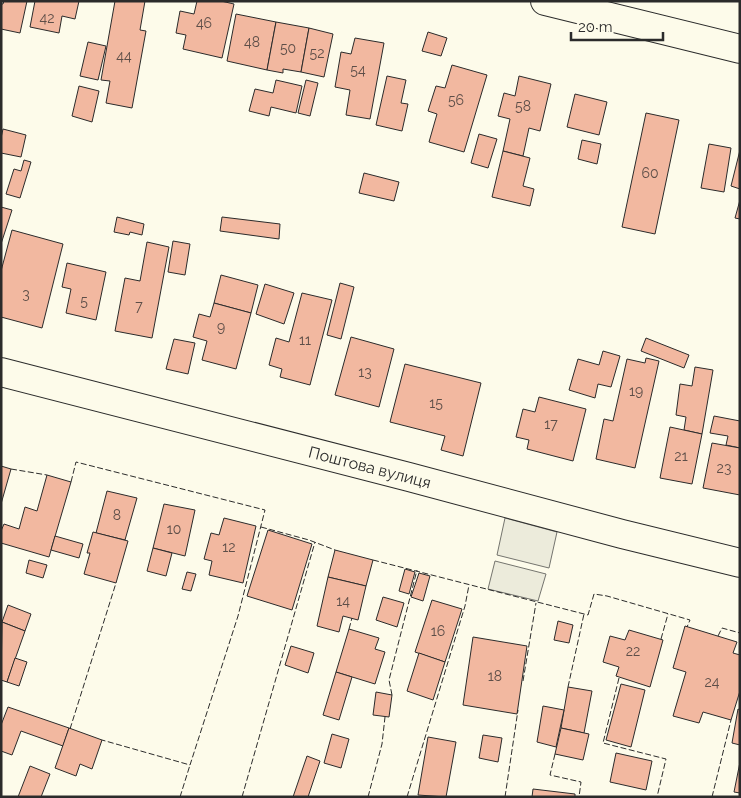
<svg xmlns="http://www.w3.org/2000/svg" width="741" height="798" font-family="Raleway,sans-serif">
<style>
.green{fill:#ecebdb;stroke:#74746e}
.building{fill:#f2b8a0;stroke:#2b2b2b}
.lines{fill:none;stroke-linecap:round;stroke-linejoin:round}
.minor-casing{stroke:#2b2b2b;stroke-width:30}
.minor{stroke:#fdfbea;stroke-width:28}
.fence{stroke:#2b2b2b;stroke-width:1;stroke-dasharray:6 2.5;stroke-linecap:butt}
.labels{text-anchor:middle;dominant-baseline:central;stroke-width:4;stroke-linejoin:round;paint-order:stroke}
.number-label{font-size:14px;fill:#5d4e48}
.street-label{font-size:16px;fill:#2b2b2b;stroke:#fdfbea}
</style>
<rect width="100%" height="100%" fill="#fdfbea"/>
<g class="green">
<path d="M505,518L557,532L549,568L497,555Z"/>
<path d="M495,561L546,574L538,601L488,589Z"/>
</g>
<g class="building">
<path d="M4,1H27L20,33L1,29V4H3Z"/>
<path d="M35,1H79L75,19L62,16L59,33L30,27Z"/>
<path d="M115,1H145L140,30L146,31L132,108L106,103L110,81L101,80Z"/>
<path d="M197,1H221L234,4L222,58L183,49L186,35L176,33L180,11L194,14Z"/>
<path d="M236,14L276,22L267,70L227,61Z"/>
<path d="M276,22L309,28L301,72L283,69V73L267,70Z"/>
<path d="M309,28L333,34L324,77L301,72Z"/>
<path d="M428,32L447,38L441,56L422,51Z"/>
<path d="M355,38L384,43L370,119L346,115L350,90L335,87L341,52L351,54Z"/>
<path d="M88,42L106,46L98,80L80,76Z"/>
<path d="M452,65L487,75L464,152L429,142L437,114L428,111L436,86L445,88Z"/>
<path d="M387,76L406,80L401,103L408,104L402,131L376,125Z"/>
<path d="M519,76L551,84L540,131L529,128L523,156L503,151L510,119L498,116L504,93L515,96Z"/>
<path d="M276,80L302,86L296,113L271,107L269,116L249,111L255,89L273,93Z"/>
<path d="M306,80L318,83L310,116L298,113Z"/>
<path d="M79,86L99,91L92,122L72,116Z"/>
<path d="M575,94L607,102L599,135L567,127Z"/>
<path d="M646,113L679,120L655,234L622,227Z"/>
<path d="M3,129L26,135L21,157L1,153V138Z"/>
<path d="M479,134L497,139L488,168L471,163Z"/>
<path d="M582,140L601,144L597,164L578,159Z"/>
<path d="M709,144L731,148L724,192L701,188Z"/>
<path d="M740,150V189L731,186Z"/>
<path d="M503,151L530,158L523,186L534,189L530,206L492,197Z"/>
<path d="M24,160L31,162L20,198L6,194L14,169L21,171Z"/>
<path d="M364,173L399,182L394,201L359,193Z"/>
<path d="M740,200V219L735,218Z"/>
<path d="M1,207L12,210L1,244Z"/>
<path d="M117,217L144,224L142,235L130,232L129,235L114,232Z"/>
<path d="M222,217L280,224L279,239L220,231Z"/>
<path d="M12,230L63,244L42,328L1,317V271Z"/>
<path d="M173,241L190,244L185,275L168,272Z"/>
<path d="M147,242L169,247L152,338L115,331L125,278L140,281Z"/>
<path d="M67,263L106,272L96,320L66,313L71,289L62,287Z"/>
<path d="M221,275L258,285L251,313L214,303Z"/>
<path d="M340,283L354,287L341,339L327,335Z"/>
<path d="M265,284L294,293L284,324L256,314Z"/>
<path d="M302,293L332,300L310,385L280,377L282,369L269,365L276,338L289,342Z"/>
<path d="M214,303L251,313L236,369L202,360L207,341L193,337L199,314L210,317Z"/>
<path d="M351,337L394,349L379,407L335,395Z"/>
<path d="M646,338L689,355L684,368L641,351Z"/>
<path d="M174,339L195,343L188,374L166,369Z"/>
<path d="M603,351L620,356L611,387L598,384L595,398L569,390L578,359L599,365Z"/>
<path d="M646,358L659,361L635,468L596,459L604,419L613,421L627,359L645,363Z"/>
<path d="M405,364L481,383L463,456L441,450L445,436L390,422Z"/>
<path d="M695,367L713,370L702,434L684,430L686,417L676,415L680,384L692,386Z"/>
<path d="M539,397L586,409L573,461L527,449L529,440L516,437L523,409L535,412Z"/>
<path d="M714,416L740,421V448L726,445L728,436L710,433Z"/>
<path d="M670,427L702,434L692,484L660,478Z"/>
<path d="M712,443L740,448V495L703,488Z"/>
<path d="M1,466L11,469L1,504Z"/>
<path d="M47,475L71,482L49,557L1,543V531L4,524L19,529L25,507L37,511Z"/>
<path d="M107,491L137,498L125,540L96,533Z"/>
<path d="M164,504L195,510L185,556L153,548Z"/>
<path d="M224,518L256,526L243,583L209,575L212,561L204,559L211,533L219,535Z"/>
<path d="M268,530L312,544L292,610L247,596Z"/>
<path d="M93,532L128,541L116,583L84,574L90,553H87Z"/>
<path d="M55,536L83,544L79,558L51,550Z"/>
<path d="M153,548L172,553L166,576L147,571Z"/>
<path d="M335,550L373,560L366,586L328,577Z"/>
<path d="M29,560L47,565L43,578L26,573Z"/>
<path d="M405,569L415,572L409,594L399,591Z"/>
<path d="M187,572L196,574L191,591L182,589Z"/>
<path d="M419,573L430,576L423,601L411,597Z"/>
<path d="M328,577L366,586L358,620L343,616L339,632L317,626Z"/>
<path d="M383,597L404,603L397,627L376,620Z"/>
<path d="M432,600L462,609L445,662L415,652Z"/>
<path d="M8,605L31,614L25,631L2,622Z"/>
<path d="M558,621L573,625L569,643L554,640Z"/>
<path d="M2,622L25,631L7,682L1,680Z"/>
<path d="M685,626L737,642L733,653L740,655V691L731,720L703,712L699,723L673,716L686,672L673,668Z"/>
<path d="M349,629L379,638L375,649L385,652L375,684L336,672Z"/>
<path d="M629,630L663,640L650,687L616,676L619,667L603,662L610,636L625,640Z"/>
<path d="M473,637L527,646L517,714L463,705Z"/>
<path d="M291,646L314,653L308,673L285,665Z"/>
<path d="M419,653L445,662L433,700L407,691Z"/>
<path d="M15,658L27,662L19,686L7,682Z"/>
<path d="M336,672L352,677L339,720L323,715Z"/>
<path d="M621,684L645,690L631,747L606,740Z"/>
<path d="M568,687L592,691L584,733L561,728Z"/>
<path d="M376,692L392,695L389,717L373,715Z"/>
<path d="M543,706L564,710L556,747L537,742Z"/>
<path d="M8,707L69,728L63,746L21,731L12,755L1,751V725Z"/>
<path d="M738,709L740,710V745L732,743Z"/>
<path d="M69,728L102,740L92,769L80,764L76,776L55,768Z"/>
<path d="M561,728L589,734L583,760L555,754Z"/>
<path d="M332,734L349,739L341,768L324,763Z"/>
<path d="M483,735L502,738L498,762L479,758Z"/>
<path d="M428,737L456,742L446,797L418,795Z"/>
<path d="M616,753L652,761L646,790L610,782Z"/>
<path d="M307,756L320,761L308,797H293Z"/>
<path d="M740,762V793L734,792Z"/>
<path d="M30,766L50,774L41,797H18Z"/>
<path d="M533,789L575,794V797H532Z"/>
</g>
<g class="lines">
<g class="minor-casing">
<g id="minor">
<path d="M545,1L740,49"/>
<path id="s1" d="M1,372L409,477L622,534L740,563"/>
</g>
</g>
<use href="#minor" class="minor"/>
<g class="fence">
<path d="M11,469L47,475"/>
<path d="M71,482L76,462L265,510L238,616L190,765L102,740"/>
<path d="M261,527L309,540L335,550"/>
<path d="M373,560L588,615L594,594L607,596L690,620L687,627"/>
<path d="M349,629L352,618"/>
<path d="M718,636L722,628L740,633"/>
<path d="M661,639L668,614"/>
<path d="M619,678L603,743L666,759L657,797"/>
<path d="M523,681L536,603"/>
<path d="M568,687L584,614"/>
<path d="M392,695L389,680L417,570"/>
<path d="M70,729L116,583"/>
<path d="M555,754L550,775L581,782L579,797"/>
<path d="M180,797L190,765"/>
<path d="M242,797L315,542"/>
<path d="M368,797L382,744L385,717"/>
<path d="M407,797L465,606L469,585"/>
<path d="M505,797L518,710"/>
<path d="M712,797L731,720"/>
</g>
</g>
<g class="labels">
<g class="number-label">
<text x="47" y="18">42</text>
<text x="204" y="23">46</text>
<text x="252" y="42">48</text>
<text x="288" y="48">50</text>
<text x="317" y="53">52</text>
<text x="124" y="56">44</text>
<text x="358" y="70">54</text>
<text x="456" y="100">56</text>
<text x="523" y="106">58</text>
<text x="650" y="173">60</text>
<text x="26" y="294">3</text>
<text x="84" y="301">5</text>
<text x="139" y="306">7</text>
<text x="221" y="327">9</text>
<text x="305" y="340">11</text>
<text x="365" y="372">13</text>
<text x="636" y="391">19</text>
<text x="436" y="403">15</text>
<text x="551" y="424">17</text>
<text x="681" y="456">21</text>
<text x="724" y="468">23</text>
<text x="117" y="515">8</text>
<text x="174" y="529">10</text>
<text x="229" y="547">12</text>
<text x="343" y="601">14</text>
<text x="438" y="631">16</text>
<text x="633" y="651">22</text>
<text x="495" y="676">18</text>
<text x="712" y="682">24</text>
</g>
<g class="street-label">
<text stroke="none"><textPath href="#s1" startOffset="381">Поштова вулиця</textPath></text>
</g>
</g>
<rect width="741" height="798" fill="none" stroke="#2b2b2b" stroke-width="5"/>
<path d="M571 32v8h92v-8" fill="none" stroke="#2b2b2b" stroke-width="2.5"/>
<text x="578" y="32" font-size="15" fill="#2b2b2b" stroke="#fdfbea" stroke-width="4" paint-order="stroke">20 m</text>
</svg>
